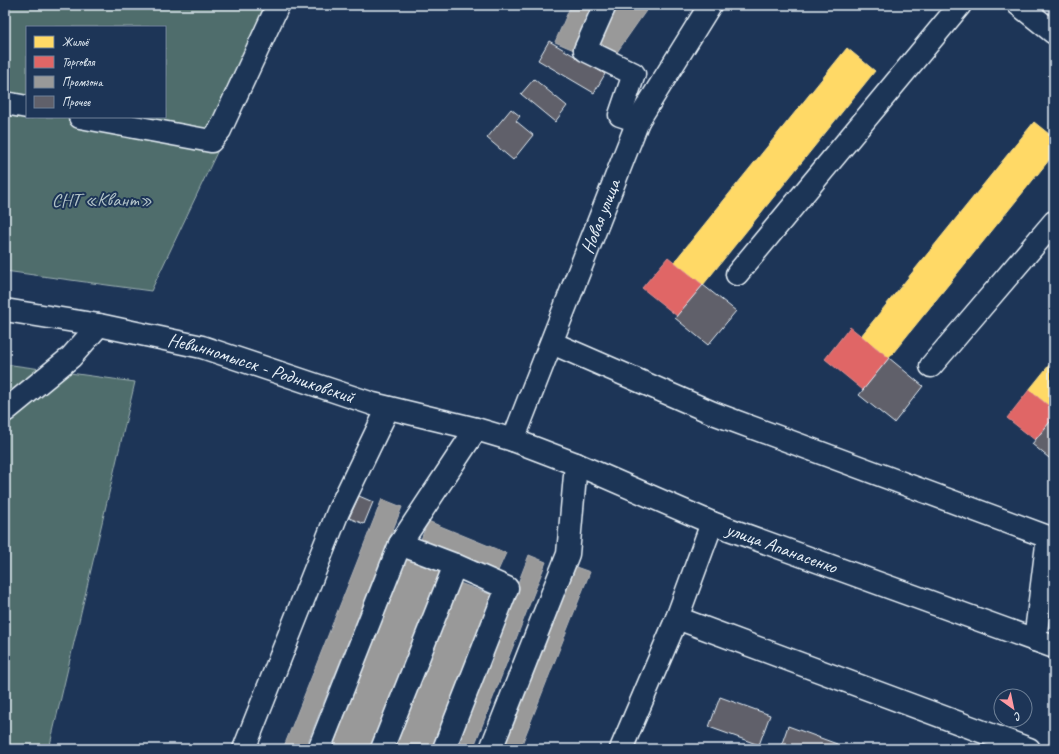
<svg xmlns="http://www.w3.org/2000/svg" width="1059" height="754" font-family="Caveat,sans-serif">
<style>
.green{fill:#4f6d6c;stroke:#9cafb2;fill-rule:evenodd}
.homes{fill:#ffd966;stroke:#f8e092}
.shops{fill:#e06666;stroke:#e29092}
.industry{fill:#999;stroke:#b1b3b6}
.building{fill:#60606a;stroke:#e8f1f8}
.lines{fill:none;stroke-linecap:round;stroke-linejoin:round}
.minor-casing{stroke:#e8f1f8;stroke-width:25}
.minor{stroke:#1d3557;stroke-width:22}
.labels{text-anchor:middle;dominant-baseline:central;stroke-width:4;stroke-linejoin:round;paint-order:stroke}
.park-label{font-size:19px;fill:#b2c3c7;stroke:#1d3557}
.street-label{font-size:19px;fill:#e8f1f8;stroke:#1d3557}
</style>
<rect width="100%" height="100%" fill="#1d3557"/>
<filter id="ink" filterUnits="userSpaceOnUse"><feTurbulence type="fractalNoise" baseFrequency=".025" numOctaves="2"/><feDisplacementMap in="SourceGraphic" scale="8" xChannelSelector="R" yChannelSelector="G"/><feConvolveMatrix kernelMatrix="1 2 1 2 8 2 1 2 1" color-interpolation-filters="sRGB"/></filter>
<g filter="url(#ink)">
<g class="green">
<path d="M5,5H287L151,291L5,271ZM27,27H165V117H27Z"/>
<path d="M5,364L135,382L49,749H5Z"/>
</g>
<g class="homes">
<path d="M847,48L875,71L703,285L674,262Z"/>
<path d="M1034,122L1054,138V154L889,358L861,336Z"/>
<path d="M1054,359V410L1029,390Z"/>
</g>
<g class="shops">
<path d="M668,257L703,285L677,316L642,288Z"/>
<path d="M850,327L889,358L863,390L825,359Z"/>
<path d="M1029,390L1054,410V417L1035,440L1007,418Z"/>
</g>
<g class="industry">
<path d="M571,5H593L574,50L555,42Z"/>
<path d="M621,5H650L615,55L595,41Z"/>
<path d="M382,499L402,507L305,749H283Z"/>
<path d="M428,521L506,553L497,573L420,542Z"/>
<path d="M529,555L546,562L473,749H453Z"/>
<path d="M406,557L440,570L369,749H330Z"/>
<path d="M573,566L590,572L520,749H501Z"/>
<path d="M457,582L492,595L431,749H392Z"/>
</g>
<g class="building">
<path d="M549,41L605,74L594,93L538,60Z"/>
<path d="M534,79L567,106L555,122L521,94Z"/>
<path d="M511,109L520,116L516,121L533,135L513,160L487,138Z"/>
<path d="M703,285L736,311L708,345L675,318Z"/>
<path d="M889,358L923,386L894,423L859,395Z"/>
<path d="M1054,417V462L1032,444Z"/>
<path d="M359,496L373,502L364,524L349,518Z"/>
<path d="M720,697L770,715L759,745L709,727Z"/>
<path d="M788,726L837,744L835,749H780Z"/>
</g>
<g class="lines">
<g class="minor-casing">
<g id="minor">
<path d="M605,5L585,50L634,74L620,115L638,121"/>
<path d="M1019,5L1054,33"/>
<path d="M5,103L27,107"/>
<path d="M80,117L211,141L220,130L278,5"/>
<path d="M737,274L960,5"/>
<path id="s1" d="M5,310L99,325L202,347L373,404L476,429L513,440L576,464L712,523L1054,647"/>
<path d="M552,343L713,413L1048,537L1035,640"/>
<path d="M931,366L1054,222"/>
<path d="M5,411L71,357L99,325"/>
<path id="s2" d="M513,440L638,121L710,5"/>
<path d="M400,544L455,565L507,588L444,749"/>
<path d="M677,618L1029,749"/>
<path d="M244,749L338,512L388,408"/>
<path d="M319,749L400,544L476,429"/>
<path d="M382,749L455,565"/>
<path d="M491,749L568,554L576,464"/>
<path d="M621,749L677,618L712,523"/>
</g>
</g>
<use href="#minor" class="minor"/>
</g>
</g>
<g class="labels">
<g class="park-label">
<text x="102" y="200">СНТ «Квант»</text>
</g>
<g class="street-label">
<text stroke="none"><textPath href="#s2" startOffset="240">Новая улица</textPath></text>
<text stroke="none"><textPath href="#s1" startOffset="263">Невинномысск - Родниковский</textPath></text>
<text stroke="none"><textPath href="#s1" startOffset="815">улица Апанасенко</textPath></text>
</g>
</g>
<rect width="1059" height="754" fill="none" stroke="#1d3557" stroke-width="20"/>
<rect x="10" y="10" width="1039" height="734" fill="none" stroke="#e8f1f8" stroke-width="1.5" filter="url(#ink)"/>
<rect x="26" y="26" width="140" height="92" fill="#1d3557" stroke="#6e8097"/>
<rect x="34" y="36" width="20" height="12" fill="#ffd966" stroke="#6e8097"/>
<text x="62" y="46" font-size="12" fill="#e8f1f8">Жильё</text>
<rect x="34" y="56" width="20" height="12" fill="#e06666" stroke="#6e8097"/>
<text x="62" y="66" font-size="12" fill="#e8f1f8">Торговля</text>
<rect x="34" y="76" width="20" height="12" fill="#999999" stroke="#6e8097"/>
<text x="62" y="86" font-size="12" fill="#e8f1f8">Промзона</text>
<rect x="34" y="96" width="20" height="12" fill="#60606a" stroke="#6e8097"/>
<text x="62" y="106" font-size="12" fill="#e8f1f8">Прочее</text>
<g transform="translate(1013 708) rotate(147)"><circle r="19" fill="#1d3557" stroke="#6e8097"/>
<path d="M0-3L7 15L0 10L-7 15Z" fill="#ff9aa2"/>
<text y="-6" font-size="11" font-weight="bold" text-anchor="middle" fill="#e8f1f8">С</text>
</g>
</svg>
